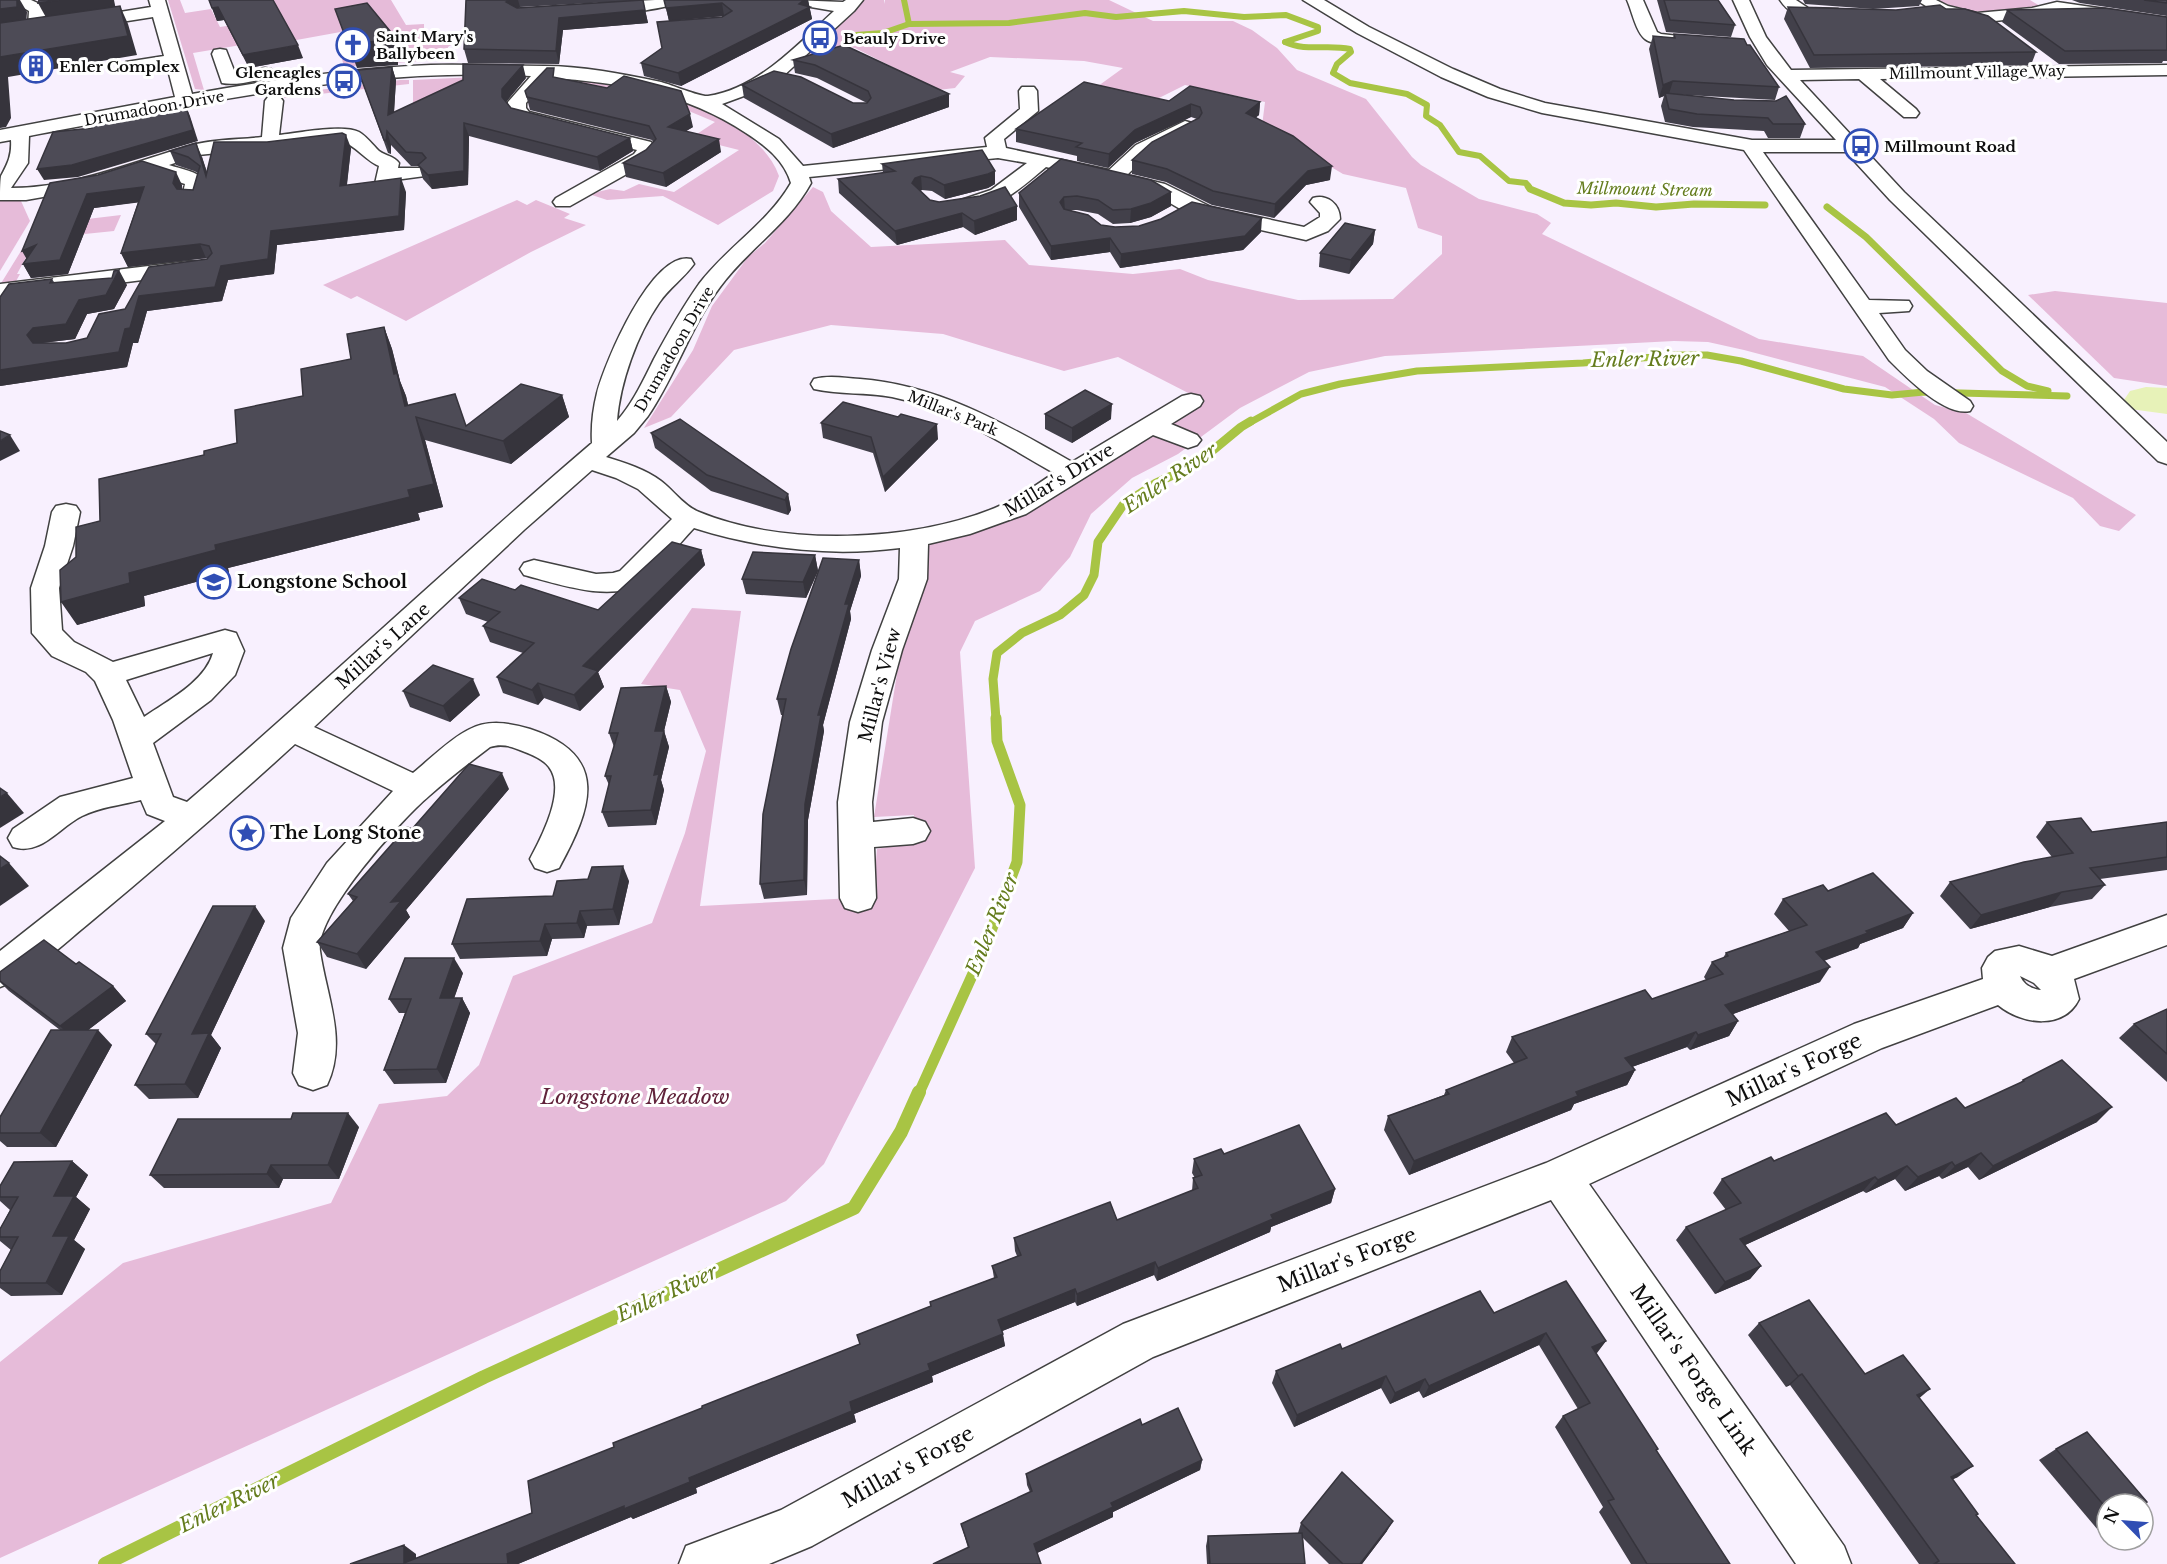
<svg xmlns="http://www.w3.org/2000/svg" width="2167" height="1564" font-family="'Libre Baskerville',serif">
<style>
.green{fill:#e6bbd9}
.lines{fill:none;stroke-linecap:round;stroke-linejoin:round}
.stream-far4{stroke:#a8c444;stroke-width:6}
.stream-far3{stroke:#a8c444;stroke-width:7}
.stream-far2{stroke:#a8c444;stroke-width:9}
.stream-far1{stroke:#a8c444;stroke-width:11}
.stream{stroke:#a8c444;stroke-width:14}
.river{fill:#e7f2b8;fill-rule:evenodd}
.minor-casing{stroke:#414141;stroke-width:3}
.minor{fill:#fff;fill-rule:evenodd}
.wall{fill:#42404a;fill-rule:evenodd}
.shaded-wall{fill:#36343c}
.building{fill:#4d4b56;stroke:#36343c;stroke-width:1.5}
.labels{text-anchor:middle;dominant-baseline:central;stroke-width:6;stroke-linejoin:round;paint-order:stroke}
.far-poi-label{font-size:15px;font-weight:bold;fill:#0e0e0e;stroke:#fff;text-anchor:start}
.far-street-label{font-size:15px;fill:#0e0e0e;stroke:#fff}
.far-water-label{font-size:16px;font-style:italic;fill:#647c1d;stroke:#fff}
.street-label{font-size:18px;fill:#0e0e0e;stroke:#fff}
.poi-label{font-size:18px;font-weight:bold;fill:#0e0e0e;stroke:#fff;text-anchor:start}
.water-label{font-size:20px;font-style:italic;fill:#647c1d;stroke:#fff}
.near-street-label{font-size:21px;fill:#0e0e0e;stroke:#fff}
.near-park-label{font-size:21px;font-style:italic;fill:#61233b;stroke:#fff}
</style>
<rect width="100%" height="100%" fill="#f8f0fe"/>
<g class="green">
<path d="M168,0H180L185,13L211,9L220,27L282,17L273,0H391L406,25L424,24V38L468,34L448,47L447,59L344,67L342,59L397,48L392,42L368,27L291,41L289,37L193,53L204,90L195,89Z"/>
<path d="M862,0H884L885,4V0H1109L1153,21H1233L1252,30L1277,48L1297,70L1366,99L1412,157L1421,165L1479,199L1537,214L1551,223L1542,234L1759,339L1863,356L1935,405L1966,413L2136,515L2119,531L2100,526L2073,498L1959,443L1934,419L1885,387L1744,350L1708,342L1674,341L1385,356L1309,372L1240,408L1178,454L1132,478L1091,514L1070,557L1040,591L975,621L960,652L975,868L824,1164L786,1201L0,1558V1362L123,1263L331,1203L379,1104L447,1096L479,1065L513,976L652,923L685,833L706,751L680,690L641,684L692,608L741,611L700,906L873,897L877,849L916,841L913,831L914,815L874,817L900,655L923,543L979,531L1036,505L1198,398L1118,357L1064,371L943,334L831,325L734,350L671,417L644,428L693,350L712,306L748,257L765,243L813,187L823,192L831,211L871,247L1005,240L1029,265L1133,274L1180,269L1208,280L1298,300L1393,299L1442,254V236L1418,228L1406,188L1343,174L1262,126L1265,102L1185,85L1149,103L1094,89L1123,68L1084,61L990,57L950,72L965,76L955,88L938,90L855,48L842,46L804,56L827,38L825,36Z"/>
<path d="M1939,0H2030L2040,6L2039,9C2006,11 1969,18 1939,0Z"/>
<path d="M475,77L413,116V80Z"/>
<path d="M557,79C623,79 754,107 779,176L773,191L718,225L663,196L607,200L589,194L610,189L624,191L639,184L674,192L739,150L691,138L715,122L684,109Z"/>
<path d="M400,80H409V84L284,98L286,94Z"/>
<path d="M15,200L21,201L30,221L0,271V201Z"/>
<path d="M517,200L527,205L536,200L570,214L564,218L586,225L531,252L406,321L357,296L351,299L323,285Z"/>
<path d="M121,215L114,231L36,239L17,274H20L15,283L0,285L37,225Z"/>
<path d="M2055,291L2167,303V386L2114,378L2028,295Z"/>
</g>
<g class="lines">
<g class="stream-far4">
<path d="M904,0L909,24"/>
<path d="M856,35L883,33L909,24L1009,23L1085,13L1116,17L1184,11L1244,17L1286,15L1318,27V31L1285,42"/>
<path d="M1285,42C1306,52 1328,44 1350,49L1351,52L1337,64L1333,73L1350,83L1407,94L1427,105L1426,116L1440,125L1459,152L1480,156L1509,181L1526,183L1529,187"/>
</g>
<g class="stream-far3">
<path d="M1528,186L1530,189L1564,203L1591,205L1616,203L1656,207L1694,204L1765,205"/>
<path d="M1827,207L1866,237L2002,371L2027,386L2048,391"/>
<path d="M1249,423L1301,394L1340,384L1417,371L1583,363L1677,355H1707L1741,361L1844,389L1892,395L1924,392L2067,396"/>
</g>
<path class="stream-far2" d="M996,719L993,679L997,653L1022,633L1060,615L1084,595L1094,575L1098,542L1123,505L1156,483L1195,465L1241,427L1251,421"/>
<path class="stream-far1" d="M919,1093L985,947L1017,862L1020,805L997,741L996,718"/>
<path class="stream" d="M105,1564L484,1377L854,1208L901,1132L919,1092"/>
<path class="river" d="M2146,387L2167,388V414L2130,409L2124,400L2130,391Z"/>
<g class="minor-casing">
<g id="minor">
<path d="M10,0H31L42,5L46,14L45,24L151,7L149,0H165L192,94C271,80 351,68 431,65C469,64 507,66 544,66C582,66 623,74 661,82C672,85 700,97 708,96C758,89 799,43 834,11L799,5L791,0L843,2L846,0H863L854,11L780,79L752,93L722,104L779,139L803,166L987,147L985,138L1020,109L1019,91L1022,87H1034L1037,91L1038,111L1004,139L1006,148L1109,170L1136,145L1185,121L1192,123L1194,127L1192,131L1150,153L1127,175L1165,184L1211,207L1304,227L1320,217V213L1310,202L1313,198C1327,194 1340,204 1340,219L1328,231L1306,240L1198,216L1182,210L1151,192L1046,167C1023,186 991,217 958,209L955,205L958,201L991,190L1027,163L998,158L809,177L811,183C788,225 748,249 720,287C690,327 676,375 648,416L634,433L606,457C625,463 645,469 661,481C674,491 684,506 699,512C784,547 911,542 995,508C1017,499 1035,486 1054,473C1003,444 951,409 892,397C867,392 840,395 814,389L811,384L814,379C829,375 845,378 860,379C939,385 1005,424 1072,462L1182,396L1191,394L1200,396L1203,401L1200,406L1171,424L1197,435L1201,440L1197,445L1188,448L1153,435L1026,514L970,534L928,544L927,579L902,650L882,722L872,802L873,822L913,818L925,822L930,831L925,840L913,844L874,847L876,898L871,908L858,912L845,908L840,898L838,802L850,722L872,650L899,579L900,548C830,557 761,549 694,528C677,546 661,567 642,582C614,604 555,583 524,575L520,569L524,563L534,560L596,574L613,573L620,571L672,519L638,489L616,478L592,470L524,530L314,727L413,773C429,760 450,739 468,730C488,719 510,723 530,729C612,756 591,809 559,868L547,872L535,868L530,859C541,838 567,790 549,767C544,760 533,755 525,752C513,747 503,743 490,747C469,763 448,779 429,796C401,820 315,914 320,951C326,995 348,1041 327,1085L313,1090L299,1085L293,1073L298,1033L283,948L291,918L327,863L393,791L295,744C227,806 159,865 88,924C63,944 30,977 0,987V951L165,821L147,814L141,800C122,805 99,807 82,816C58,828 41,856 13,847L8,838L13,829L60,797L133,778L113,720L95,681L86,672L52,656L32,633L31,588L45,546L52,512L56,506L66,504L76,506L80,512L73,546L59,588L62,630L74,642L113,662L225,630L236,633L244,651L235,675L211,700L153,743L173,797L187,802C323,685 455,560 592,443C591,426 593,409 597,393C605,362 652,250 691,259L694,264C684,278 669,288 659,303C637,335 620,382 617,421C633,403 643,381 654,359C668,333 682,308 699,284C727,247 768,223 791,183C784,160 766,146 746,133C686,93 619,82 549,78L526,103V108L529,112L651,142L657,151L648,162L570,206H556L553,202L556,198L634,154L637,150L517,120L508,109V102L531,76C361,66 194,105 29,136L28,163L11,188C73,188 130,163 189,146C211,139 238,140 262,137L265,101L268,97H280L283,101L279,135C298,133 343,124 359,132C366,136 373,145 379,151C386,156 394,156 399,163L398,168H425L428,172L425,176L395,180L391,192H377L374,188L379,166C363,159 354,142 337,141L198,155L169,165C181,169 197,171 205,181L199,201H185L182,197L185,184L149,172L105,186L26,200H0C0,193 0,182 1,176C8,163 12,155 11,140L0,142V130L175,97L167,66L132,71L126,70L123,66L126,62L164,56L153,17L0,41V31L28,27L29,11ZM213,653C205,682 167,701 144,717L126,680Z"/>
<path d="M655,0H681L679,3C663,8 603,20 592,8L600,3Z"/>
<path d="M1303,0H1324L1369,27L1453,69L1500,89L1545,103L1752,140H1836L1767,65L1750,37L1733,0H1749L1766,37L1791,70L2167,65V75L1880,79L1916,109L1919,113L1916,117H1904L1859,79L1800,80L1904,192L2167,442V464L2158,461L1890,200L1846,152H1763L1869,300L1909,301L1912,306L1909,311L1879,313L1905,350L1927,371L1970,401L1973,406L1970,411C1945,417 1906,377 1889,360L1744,150L1542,113L1488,97L1441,77L1357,33Z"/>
<path d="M1627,0H1643L1657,32L1661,34L1697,38L1705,43C1699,51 1654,46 1645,39C1636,32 1632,11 1627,0Z"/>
<path d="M1780,0H1796L1808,8L1838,9L1846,14C1837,24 1806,19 1794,13C1788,10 1784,6 1780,0Z"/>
<path d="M1916,0H1936L1948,6L1977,13L2032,8L2057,2L2167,18V28L2056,12L2032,17L1976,23L1936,12Z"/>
<path d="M220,49L226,50L235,73L265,68L271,69L274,73L271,77C257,80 236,86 222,83L212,54L214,50Z"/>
<path d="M190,261L198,263L201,268L198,273L0,298V284Z"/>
<path d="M2167,915V945L2074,979L2079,999C2064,1030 2022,1025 1998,1005L1882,1048L1589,1184L1844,1546L1851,1564H1796L1551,1200L1153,1357L812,1546L769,1564H679L686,1546L781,1510L1123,1324L1546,1163L1854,1024L1983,979L1982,968L1988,957L1995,951L2019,946L2052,956ZM2020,976L2034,983L2041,990C2032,989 2024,985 2020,976Z"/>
</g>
</g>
<use href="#minor" class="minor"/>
</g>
<g class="wall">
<path d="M209,0L303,58L249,68L224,20L217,21Z"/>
<path d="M466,0H643L648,23L563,30L559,64L468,63L464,49ZM627,1L518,8L520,7Z"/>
<path d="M664,0H808L812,19L681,86L644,76L641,63L724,16L669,21Z"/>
<path d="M1657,0H1718L1735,25L1731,37L1666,32Z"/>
<path d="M1803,0H1922L1919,6L1873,9L1805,4Z"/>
<path d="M2072,0H2167V16L2080,3Z"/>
<path d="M1788,7L1896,10L1946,9L2036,52L2031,65L1810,68L1784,19Z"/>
<path d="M2007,10L2167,17V61H2163L2162,63L2059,64L2002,22Z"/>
<path d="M1674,34L1747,45L1779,87L1775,100L1669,94L1805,124L1800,138H1768L1764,131L1693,127L1665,122L1661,106L1664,96L1659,98L1649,49L1653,36L1673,38Z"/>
<path d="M844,45L949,107L833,148L744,98L742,85L853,103H867L817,78L795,73L793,60Z"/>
<path d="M392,67L396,80L394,112L526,78L506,102L511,108L630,138L633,151L600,171L469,136L468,185L432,189L423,179L419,166H411L391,145V154L388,153L358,70Z"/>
<path d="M557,78L693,127L686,131L721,152L666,187L626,177L623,163L646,150L653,142L652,140L530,110L525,91Z"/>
<path d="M1169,101L1260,102L1259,115L1256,117L1330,180L1306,185L1274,218L1212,205L1166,182L1132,174V160L1197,119L1191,117L1135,143L1108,168L1077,161V156L1016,142V129Z"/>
<path d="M351,148L347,185L406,192L404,230L277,245L274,274L228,280L222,301L147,311L138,343H133L127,367L0,386L52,279L54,282L127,285L114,309L87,314L75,339L42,343H66L87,338L125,309L208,258L128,267L121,253L138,202L94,208L68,274L31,278L23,264L26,259L50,183L182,185V189L193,190L198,173L194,171L176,165L170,151L202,157L207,172Z"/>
<path d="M882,164L995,184L988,188L945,199L932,191L922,190L920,191L930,200L1017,220L975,235L963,227L897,245L839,193L838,179L883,173Z"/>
<path d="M1171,192V206L1151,217L1130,223L1113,224L1098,214L1077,210H1069L1101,225L1115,227L1261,232L1243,250L1120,268L1110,252L1051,260L1019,207V193Z"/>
<path d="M1375,230L1373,244L1349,274L1319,267L1320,253Z"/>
<path d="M384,327L392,349L400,381L406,396L408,405L467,425L562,395L569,417L511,464L425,440L443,507L418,513L420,520L228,568L229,573L144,596L145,606L77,625L76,557L100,521L204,455L237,443L303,396L351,359Z"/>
<path d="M1045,414L1111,419L1072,443L1045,429Z"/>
<path d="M821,423L938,439L885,492L873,453L823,438Z"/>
<path d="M651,433L788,494L791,510L788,515L711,491L655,448Z"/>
<path d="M701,550L705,565L598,672L604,687L580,711L544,698L538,705L503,693L497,677L523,653L490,642L483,626L488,622L466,614L459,598L515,590L598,610Z"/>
<path d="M815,555L818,571L806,598L746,594L742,579Z"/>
<path d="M859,560L861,576L850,611L851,619L823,725L824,731L808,820L807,895L764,899L760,884L783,715H781L777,699Z"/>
<path d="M666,686L671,702L664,731L669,747L661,780L664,790L656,825L608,827L602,812L609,785L605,776L614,747L609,733Z"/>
<path d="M403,691L480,695L450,722L410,707Z"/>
<path d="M509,789L406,910L410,917L366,969L327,957L317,942L353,901L348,894L412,829Z"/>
<path d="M2047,822L2092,832L2167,822V870L2100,879L2105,885L2092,899L2050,907L1970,929L1940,896L1950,882L2052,857L2036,837Z"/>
<path d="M629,881L619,925L587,926L584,938L552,939L547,956L460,959L452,944L553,896Z"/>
<path d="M1828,891L1913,913L1903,928L1860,944L1858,948L1824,961L1820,982L1733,1014L1738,1021L1729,1036L1690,1050L1687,1047L1632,1067L1635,1070L1627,1085L1574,1104L1571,1110L1409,1175L1384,1130L1388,1116L1444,1095L1446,1090L1514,1063L1506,1052L1512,1037L1652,999L1706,980L1704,977L1712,962L1723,958L1726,953L1789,931L1774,914L1783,899Z"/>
<path d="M265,921L211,1035L221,1048L198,1098L149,1099L135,1085L156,1044L146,1034Z"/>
<path d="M76,964L113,986L126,1001L88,1030L112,1045L56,1147H7L0,1141V1117L60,1030L9,991L0,982V972Z"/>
<path d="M463,973L454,998H462L470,1013L446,1083L394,1084L384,1070L405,1013H399L389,999Z"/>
<path d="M2167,1009V1082L2119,1038L2134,1024Z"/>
<path d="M2023,1080L2097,1122L1979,1180L1968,1167L1942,1179L1939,1176L1905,1191L1895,1179L1866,1193L1863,1191L1745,1245L1761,1266L1750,1279L1715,1294L1676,1240L1686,1227L1726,1210L1713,1193L1722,1179L1774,1161L1896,1125L1965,1108L2019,1084Z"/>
<path d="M359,1127L339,1179H283L279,1188H164L150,1175Z"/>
<path d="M1224,1154L1335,1189L1331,1203L1271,1227L1270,1232L1157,1281L1154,1275L1077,1306L1075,1302L1002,1331L1005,1346L932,1376L933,1382L854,1414L856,1422L696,1488L697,1493L633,1519L631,1517L518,1564H350L416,1554V1558L532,1513L614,1447L702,1408L860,1344L931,1306L930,1302L994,1278L992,1266L1017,1256L1015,1251L1014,1238L1117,1220L1192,1191L1193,1178H1195L1192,1173L1194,1159Z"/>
<path d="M72,1161L88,1175L76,1197L90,1209L74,1240L85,1249L62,1295L11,1296L0,1288V1271L11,1250L0,1241V1229L10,1210L0,1201V1186Z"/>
<path d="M1494,1313L1606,1341L1596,1353L1656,1451L1730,1564H1631L1599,1512L1603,1507L1555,1427L1563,1416L1578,1409L1539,1345L1423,1398L1419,1391L1390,1404L1381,1388L1294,1427L1272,1383L1276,1371Z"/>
<path d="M1759,1323L1865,1374L1919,1398L1958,1477L1952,1479L1976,1515L2015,1564H1919L1862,1484L1790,1385L1786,1387L1748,1335Z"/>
<path d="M1142,1425L1202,1460L1200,1470L1113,1512V1517L1037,1553L968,1548L961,1524L1030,1492L1027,1485L1026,1474Z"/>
<path d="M2056,1449L2107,1504V1525L2098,1530L2039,1460Z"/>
<path d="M1301,1523L1387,1531L1362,1564H1329L1303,1538L1305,1564H1207L1206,1546L1208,1536L1298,1533Z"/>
</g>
<g class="shaded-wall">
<path d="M17,0H20L27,12L26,25L0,29V9Z"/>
<path d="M59,0H114L116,10L48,21L38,3Z"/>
<path d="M509,0H518L520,7L510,15L506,2Z"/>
<path d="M804,0H808L812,19L681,86L678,73L799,4Z"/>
<path d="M722,3L724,16L669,21L666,8Z"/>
<path d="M120,6L128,24L137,55L8,77L11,118L6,127L0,128V57Z"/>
<path d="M218,7L224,20L217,21L212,8Z"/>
<path d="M645,10L648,23L563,30L559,64L556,51L559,18Z"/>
<path d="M390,31L398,55V65L357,68L348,44Z"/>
<path d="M298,45L303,58L249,68L243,55Z"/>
<path d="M523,65L526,78L506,102L502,97V89Z"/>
<path d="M392,67L396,80L393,128L388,115Z"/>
<path d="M1673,81L1669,94L1665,93L1664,96L1659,98L1663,85Z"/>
<path d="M949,94V107L833,148L831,134Z"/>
<path d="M1260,102L1259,115L1245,126L1246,113Z"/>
<path d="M185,104L190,116L198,141L78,177L44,180L37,169Z"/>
<path d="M1191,104V117L1135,143L1108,168L1109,154L1135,130Z"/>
<path d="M690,114L693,127L671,140L668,127Z"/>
<path d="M464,123L469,136L468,185L432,189L428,175Z"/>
<path d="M387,131L391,145V154L386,141Z"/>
<path d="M346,135L351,148L345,199L340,186Z"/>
<path d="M630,138L633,151L600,171L597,157Z"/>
<path d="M719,139L721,152L666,187L663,173Z"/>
<path d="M196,143L202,157L212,189L206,176Z"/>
<path d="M1332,166L1330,180L1306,185L1274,218L1275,204L1308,171Z"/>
<path d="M995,171V184L988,188L945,199L944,185Z"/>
<path d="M176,172L182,185L180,196L173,183Z"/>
<path d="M921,176L922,190L916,192L912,183L915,178Z"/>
<path d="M401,178L406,192L404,230L277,245L274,274L228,280L222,301L147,311L138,343H133L127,367L0,386V370L125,329L139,296L221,266L271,231Z"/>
<path d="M144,187L150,201L94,208L68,274L31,278L23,264L29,263L22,251L87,194Z"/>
<path d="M1171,192V206L1151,217L1130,223L1131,209Z"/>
<path d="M1064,197L1065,211L1060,202Z"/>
<path d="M1017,206V220L975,235L974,221Z"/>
<path d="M962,213L963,227L897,245L895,231Z"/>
<path d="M1262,218L1261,232L1243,250L1120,268L1121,254Z"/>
<path d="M1375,230L1373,244L1349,274L1351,260Z"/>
<path d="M1110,238V252L1051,260V246Z"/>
<path d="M200,244L206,258L128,267L121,253Z"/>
<path d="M119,270L127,285L114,309L87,314L75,339L42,343L36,350L27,335L33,328L79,300L106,295Z"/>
<path d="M384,327L392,349L400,381L406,396L414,429L394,374Z"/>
<path d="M562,395L569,417L511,464L503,441Z"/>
<path d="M1112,404L1111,419L1072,443V428Z"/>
<path d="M416,417L425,440L443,507L418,513L420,520L228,568L229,573L144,596L145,606L77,625L61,602L129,573L215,545L408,490Z"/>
<path d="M937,424L938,439L885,492L883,477Z"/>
<path d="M10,435L20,451L0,461V441Z"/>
<path d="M788,494L791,510L788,515L785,500Z"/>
<path d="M701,550L705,565L598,672L604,687L580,711L574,695L583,666Z"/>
<path d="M815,555L818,571L806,598L803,582Z"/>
<path d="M859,560L861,576L850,611L851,619L823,725L824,731L808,820L807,895L804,880L805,804L818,715L845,604Z"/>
<path d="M473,679L480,695L450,722L443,706Z"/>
<path d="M538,683L544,698L538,705L532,690Z"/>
<path d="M666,686L671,702L664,731L669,747L661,780L664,790L656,825L651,810L655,731Z"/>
<path d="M502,773L509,789L406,910L410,917L366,969L357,954L391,902Z"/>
<path d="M7,793L24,813L0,828V797Z"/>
<path d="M9,863L29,886L0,906V869Z"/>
<path d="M623,866L629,881L619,925L613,909Z"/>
<path d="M2062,892L2050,907L1970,929L1981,915Z"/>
<path d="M255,906L265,921L211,1035L221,1048L198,1098L185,1084L192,1034Z"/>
<path d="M580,911L587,926L584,938L577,923Z"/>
<path d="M1913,913L1903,928L1860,944L1858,948L1806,967L1816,952L1866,931Z"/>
<path d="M545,924L552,939L547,956L540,941Z"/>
<path d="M454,958L463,973L449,1013L440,998Z"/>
<path d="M1830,967L1820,982L1717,1020L1725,1005Z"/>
<path d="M113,986L126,1001L74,1041L60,1026Z"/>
<path d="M462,998L470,1013L446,1083L437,1069Z"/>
<path d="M1738,1021L1729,1036L1690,1050L1698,1035Z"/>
<path d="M98,1030L112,1045L56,1147L40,1133Z"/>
<path d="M1696,1032L1687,1047L1618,1072L1625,1058Z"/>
<path d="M1635,1070L1627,1085L1574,1104L1571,1110L1409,1175L1414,1161L1576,1092Z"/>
<path d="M2112,1107L2097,1122L1979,1180L1993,1166Z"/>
<path d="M348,1113L359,1127L339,1179L328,1165Z"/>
<path d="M1981,1153L1968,1167L1942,1179L1955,1166Z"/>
<path d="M72,1161L88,1175L76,1197L90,1209L74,1240L85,1249L62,1295L46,1283L53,1236L54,1196Z"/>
<path d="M1952,1162L1939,1176L1905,1191L1918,1177Z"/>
<path d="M271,1165L283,1179L279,1188L267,1174Z"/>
<path d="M1907,1166L1895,1179L1866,1193L1878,1180Z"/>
<path d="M1875,1177L1863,1191L1730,1252L1740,1239Z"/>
<path d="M1335,1189L1331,1203L1271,1227L1270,1232L1157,1281L1158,1268L1271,1215Z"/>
<path d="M1155,1262L1154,1275L1077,1306V1294Z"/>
<path d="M1761,1266L1750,1279L1715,1294L1725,1282Z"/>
<path d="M1075,1289V1302L1000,1332L998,1320Z"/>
<path d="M1546,1333L1539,1345L1423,1398L1429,1386Z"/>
<path d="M1003,1334L1005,1346L932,1376L933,1382L854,1414L856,1422L696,1488L697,1493L633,1519L631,1517L518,1564H508L507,1554L689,1478L928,1364Z"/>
<path d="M1606,1341L1597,1353L1583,1359L1592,1347Z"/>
<path d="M1802,1374L1790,1385L1786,1387L1798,1376Z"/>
<path d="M1386,1376L1381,1388L1294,1427L1297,1415Z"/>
<path d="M1425,1379L1419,1391L1390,1404L1395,1393Z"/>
<path d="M1930,1389L1916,1401L1917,1395Z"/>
<path d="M1202,1460L1200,1470L1113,1512V1517L1035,1554L1034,1544L1111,1503Z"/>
<path d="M1973,1466L1958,1477L1935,1488L1951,1477Z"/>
<path d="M1393,1521L1387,1531L1362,1564H1360Z"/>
<path d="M404,1545L416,1554V1564L404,1563Z"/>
</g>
<g class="building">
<path d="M0,0H17V7L0,9Z"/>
<path d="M39,0H59L38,3Z"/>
<path d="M209,0H273L298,45L243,55L218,7L212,8Z"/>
<path d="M466,0H509L506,2L517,8L643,0L645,10L559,18L556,51L464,49Z"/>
<path d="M664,0H804L799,4L810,7L678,73L641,63L662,48L657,22L722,17L732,11L722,3L666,8Z"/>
<path d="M1664,0H1718L1735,25L1670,20Z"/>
<path d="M2144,0H2167V3Z"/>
<path d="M367,3L390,31L389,40L348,44L335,9Z"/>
<path d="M1940,5L1946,9H1965L1988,16L2036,52L1814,55L1788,7L1896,10Z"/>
<path d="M120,6L128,36L0,57V23Z"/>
<path d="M2105,8L2167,17V50L2065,51L2007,10Z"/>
<path d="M1674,34L1744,39L1747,45H1750L1779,87L1673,81L1663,85L1653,36L1675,38Z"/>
<path d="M844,45L949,94L831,134L742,85L774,71L801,77L853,103H867L871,98L868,91L815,65L793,60Z"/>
<path d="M463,64L523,65L502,89V97L511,108L630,138L597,157L464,123V171L428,175L418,165L426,158L422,153L406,152L387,131L386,141L384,140L358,70L392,67L388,115L463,80Z"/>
<path d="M547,68H554L553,77L607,88L624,76L681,91L690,114L668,127L719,139L663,173L623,163L646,150L656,139L649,126L527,97L525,91Z"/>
<path d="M1084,82L1169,101L1190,86L1260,102L1246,113L1293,136L1332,166L1308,171L1275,204L1213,191L1167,169L1132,160L1152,142L1199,118L1202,113L1200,107L1191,104L1135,130L1109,154L1076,147L1082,143L1016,129Z"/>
<path d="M1665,93L1734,100L1776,101L1786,96L1805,124H1773L1768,118L1697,114L1669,109Z"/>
<path d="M185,104L193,130L72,165L37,169L53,132L92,128L91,121Z"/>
<path d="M342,133L346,135L340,186L401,178L399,216L271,231L268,259L221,266L215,287L139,296L130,328L125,329L119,352L0,370V297L9,284L52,279L50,283L112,278L114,271L119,270L106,295L79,300L66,324L33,328L27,335L33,343H66L87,338L99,314L125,309L149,267L207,259L212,253L209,246L200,244L121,253L144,187L87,194L60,260L23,264L36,245L22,251L50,183L98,175L142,161L176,172L173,183L177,189L193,190L200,166L188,157L170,151L196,143L206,176L214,142H267Z"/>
<path d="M982,150L995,171L988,174L944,185L931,178L921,176L915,178L912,183L930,200L939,202L980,196L1005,187L1017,206L974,221L962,213L895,231L838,179L895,171L882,164Z"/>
<path d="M1061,159L1151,180L1171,192L1151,203L1131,209L1113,210L1098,200L1077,196L1064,197L1060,202L1064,209L1088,215L1101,225L1115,227L1139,226L1161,219L1192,202L1262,218L1245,236L1121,254L1110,238L1051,246L1019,193Z"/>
<path d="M1345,223L1375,230L1351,260L1320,253Z"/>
<path d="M384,327L394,374L397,373L405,406L455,394L466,426L521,384L562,395L503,441L416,417L434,484L408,490L410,497L215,545L216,550L129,573L130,583L61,602L60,570L76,557V527L100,521L99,479L204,455V451L237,443L235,410L303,396L301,369L351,359L347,334Z"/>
<path d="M1085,390L1112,404L1072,428L1045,414Z"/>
<path d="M843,402L898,417L901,414L937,424L883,477L871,437L821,423Z"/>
<path d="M680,419L788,494L785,500L707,475L651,433Z"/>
<path d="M0,431L10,435L0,441Z"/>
<path d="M672,542L701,550L583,666L598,671L574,695L538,683L532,690L497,677L534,643L483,626L500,612L459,598L482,579L515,590L521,585L598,610Z"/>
<path d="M753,552L815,555L803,582L742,579Z"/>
<path d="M823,558L859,560L845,604H849L818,715H821L805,804L804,880L760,884L763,814L786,699H777L791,649Z"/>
<path d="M433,665L473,679L443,706L403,691Z"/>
<path d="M666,686L655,731H664L654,775L659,774L651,810L602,812L611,776H605L618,733H609L621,688Z"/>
<path d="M469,764L502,773L391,902L401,901L357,954L317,942L357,897L348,894L407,827L412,829Z"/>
<path d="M0,788L7,793L0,797Z"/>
<path d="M2081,818L2092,832L2167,822V857L2090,868L2105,885L2062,892L1981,915L1950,882L2024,862L2073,853L2047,822Z"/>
<path d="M0,856L9,863L0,869Z"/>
<path d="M623,866L613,909L580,911L577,923L545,924L540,941L452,944L467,899L553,896L557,881L588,879L592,867Z"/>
<path d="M1873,873L1913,913L1866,931L1868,933L1816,952L1830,967L1725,1005L1738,1021L1698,1035L1696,1032L1625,1058L1635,1070L1576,1092L1578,1096L1414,1161L1388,1116L1449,1094L1446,1090L1527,1058L1512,1037L1645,990L1652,999L1723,974L1712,962L1728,956L1726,953L1807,925L1783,899L1823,885L1828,891Z"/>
<path d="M213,906H255L192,1034L209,1033L185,1084L135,1085L161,1034H146Z"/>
<path d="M44,940L76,964L79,962L113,986L60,1026L0,981V972Z"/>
<path d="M405,958H454L440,998H462L437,1069L384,1070L411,999H389Z"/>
<path d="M2167,1009V1054L2134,1024Z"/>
<path d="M51,1030H98L40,1133H0V1117Z"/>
<path d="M2062,1060L2112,1107L1993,1166L1981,1153L1955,1166L1952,1162L1918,1177L1907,1166L1878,1180L1875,1177L1740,1239L1761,1266L1725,1282L1686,1227L1741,1203L1722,1179L1771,1157L1774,1161L1886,1113L1896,1125L1956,1098L1965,1108L2024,1081L2023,1080Z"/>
<path d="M293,1113H348L328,1165H271L267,1174L150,1175L178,1119H291Z"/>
<path d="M1299,1125L1335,1189L1271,1215L1273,1219L1158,1268L1155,1262L1077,1294L1075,1289L998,1320L1003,1334L928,1364L930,1370L850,1402L852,1411L689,1478L690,1482L624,1509V1506L507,1554L508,1564H350L404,1545V1563L532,1513L528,1481L614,1447L613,1443L702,1408V1406L860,1344L857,1335L931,1306L930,1302L997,1277L992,1266L1021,1255L1014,1238L1110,1202L1117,1220L1198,1188L1193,1178L1202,1175L1194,1159L1221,1149L1224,1154Z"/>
<path d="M72,1161L54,1196H74L53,1236H69L46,1283H0V1271L18,1237H0V1229L18,1197H0V1186L14,1162Z"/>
<path d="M1566,1281L1606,1341L1592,1347L1658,1449L1656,1450L1730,1564H1647L1608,1501L1614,1499L1563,1416L1590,1403L1546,1333L1429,1386L1425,1379L1395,1393L1386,1376L1297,1415L1276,1371L1340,1344L1342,1349L1480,1291L1494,1313Z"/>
<path d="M1809,1300L1865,1374L1903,1355L1930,1389L1917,1395L1973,1466L1951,1477L1978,1514L1976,1515L2015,1564H1934L1939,1561L1876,1474L1802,1374L1798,1376L1759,1323Z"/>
<path d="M1178,1408L1202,1460L1111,1503L1113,1507L1034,1544L1041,1564H933L969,1547L961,1524L1032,1491L1026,1474L1140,1419L1142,1425Z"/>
<path d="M2087,1432L2147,1502L2143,1504H2107V1509L2056,1449Z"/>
<path d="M1342,1472L1393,1521L1360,1564H1343L1301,1523Z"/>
<path d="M1302,1533L1305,1564H1210L1208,1536Z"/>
</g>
<defs>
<g id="bus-ring" transform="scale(1.725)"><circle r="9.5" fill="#fff" stroke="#304eb4" stroke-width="1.5"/><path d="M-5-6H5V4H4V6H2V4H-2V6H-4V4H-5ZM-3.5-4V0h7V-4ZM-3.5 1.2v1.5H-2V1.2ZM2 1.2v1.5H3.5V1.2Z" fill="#304eb4"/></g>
<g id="church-ring" transform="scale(1.725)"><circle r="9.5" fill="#fff" stroke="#304eb4" stroke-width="1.5"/><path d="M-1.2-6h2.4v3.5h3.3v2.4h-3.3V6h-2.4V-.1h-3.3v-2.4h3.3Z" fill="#304eb4"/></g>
<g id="building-ring" transform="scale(1.725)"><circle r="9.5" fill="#fff" stroke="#304eb4" stroke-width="1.5"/><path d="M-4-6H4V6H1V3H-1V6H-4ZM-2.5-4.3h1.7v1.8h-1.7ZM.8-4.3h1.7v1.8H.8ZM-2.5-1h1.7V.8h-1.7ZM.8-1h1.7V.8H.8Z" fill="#304eb4"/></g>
<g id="school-ring" transform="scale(1.725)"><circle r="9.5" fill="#fff" stroke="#304eb4" stroke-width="1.5"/><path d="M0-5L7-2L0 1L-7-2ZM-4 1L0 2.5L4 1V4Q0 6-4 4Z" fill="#304eb4"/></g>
<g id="sight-ring" transform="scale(1.725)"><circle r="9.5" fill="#fff" stroke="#304eb4" stroke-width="1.5"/><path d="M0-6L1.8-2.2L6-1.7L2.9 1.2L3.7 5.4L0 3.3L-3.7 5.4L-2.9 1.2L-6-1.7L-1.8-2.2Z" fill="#304eb4"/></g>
</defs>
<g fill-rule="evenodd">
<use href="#bus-ring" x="820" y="38"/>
<use href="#church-ring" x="353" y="45"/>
<use href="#building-ring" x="36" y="66"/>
<use href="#bus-ring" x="344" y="81"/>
<use href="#bus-ring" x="1861" y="146"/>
<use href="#school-ring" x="214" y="582"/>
<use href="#sight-ring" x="247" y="833"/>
</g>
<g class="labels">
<g class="far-poi-label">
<text x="376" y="36">Saint Mary's<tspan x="376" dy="17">Ballybeen</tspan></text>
<text x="843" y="38">Beauly Drive</text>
<text x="59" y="66">Enler Complex</text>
<text x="321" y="72" text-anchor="end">Gleneagles<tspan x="321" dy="17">Gardens</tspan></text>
<text x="1884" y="146">Millmount Road</text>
</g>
<g class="far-street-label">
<text transform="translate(1977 72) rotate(-1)">Millmount Village Way</text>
<text transform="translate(154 108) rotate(-10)">Drumadoon Drive</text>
<text transform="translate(674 349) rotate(-60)">Drumadoon Drive</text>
<text transform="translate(953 413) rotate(22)">Millar's Park</text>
</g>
<g class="far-water-label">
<text transform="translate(1645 189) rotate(1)">Millmount Stream</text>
</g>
<g class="street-label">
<text transform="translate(1059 480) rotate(-31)">Millar's Drive</text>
<text transform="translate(383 646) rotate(-42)">Millar's Lane</text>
<text transform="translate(880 685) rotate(-75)">Millar's View</text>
</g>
<g class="poi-label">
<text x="237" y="582">Longstone School</text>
<text x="270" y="833">The Long Stone</text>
</g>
<g class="water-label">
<text transform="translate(1645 359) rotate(-1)">Enler River</text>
<text transform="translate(1170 478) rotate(-34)">Enler River</text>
<text transform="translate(992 924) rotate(-68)">Enler River</text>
<text transform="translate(667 1293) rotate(-25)">Enler River</text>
<text transform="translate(229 1503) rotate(-26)">Enler River</text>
</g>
<g class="near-street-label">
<text transform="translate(1794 1070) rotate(-25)">Millar's Forge</text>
<text transform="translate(1347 1260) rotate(-21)">Millar's Forge</text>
<text transform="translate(1693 1370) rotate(55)">Millar's Forge Link</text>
<text transform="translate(908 1467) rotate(-29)">Millar's Forge</text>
</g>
<g class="near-park-label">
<text x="635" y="1097">Longstone Meadow</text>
</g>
</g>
<g transform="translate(2125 1522) rotate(295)"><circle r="28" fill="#ffffff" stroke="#9f9f9f" stroke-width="1.5"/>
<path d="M0-4.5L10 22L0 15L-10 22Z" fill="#304eb4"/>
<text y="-9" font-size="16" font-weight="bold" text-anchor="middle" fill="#0e0e0e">N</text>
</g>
</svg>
